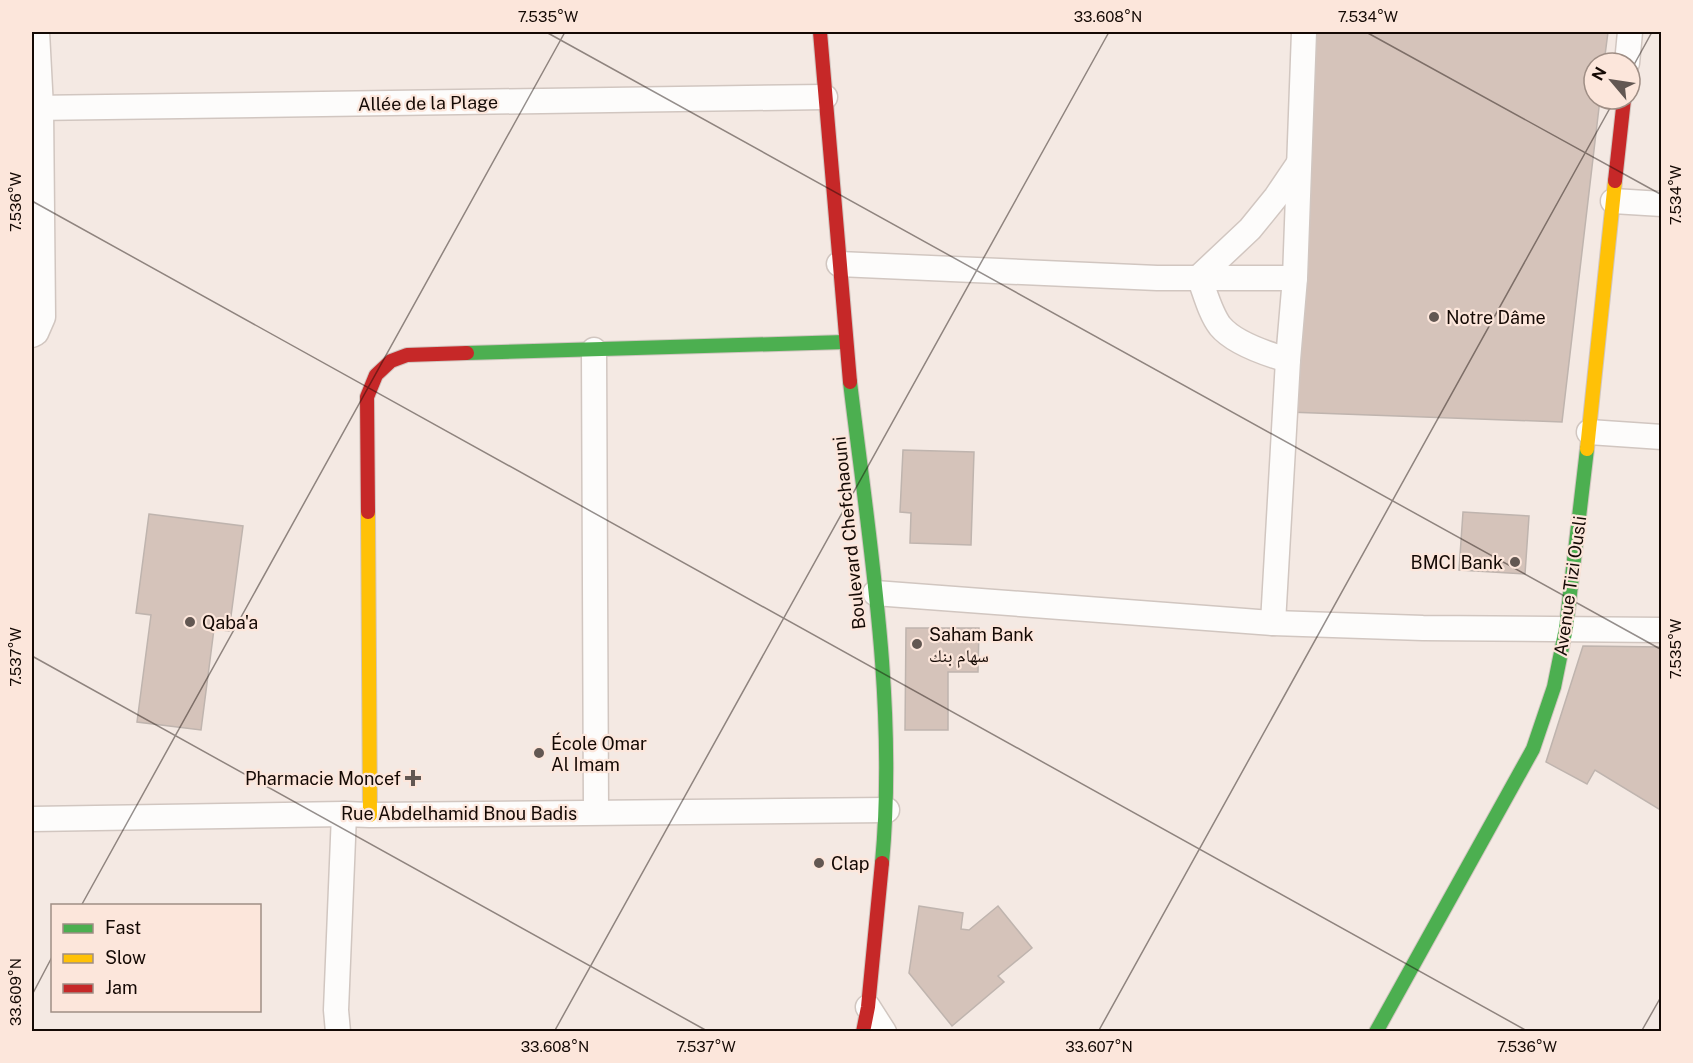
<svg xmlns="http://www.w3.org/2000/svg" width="1693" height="1063" font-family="'Public Sans','Noto Naskh Arabic',sans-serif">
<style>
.building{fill:#d5c3ba;stroke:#bfb4ae;stroke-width:1.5}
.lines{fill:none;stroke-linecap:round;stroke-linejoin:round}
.street-casing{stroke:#d1c6c0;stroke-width:27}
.fast-casing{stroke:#d1c6c0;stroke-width:16}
.slow-casing{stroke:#d1c6c0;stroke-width:16}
.jam-casing{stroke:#d1c6c0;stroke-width:16}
.street{stroke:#fdfcfb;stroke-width:24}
.fast{stroke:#4caf50;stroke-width:14}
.slow{stroke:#ffc107;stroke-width:14}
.jam{stroke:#c62828;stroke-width:14}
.ticks{fill:none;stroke:#140904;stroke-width:1.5;stroke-opacity:0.45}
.poi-dot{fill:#625752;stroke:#fce6db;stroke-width:2}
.labels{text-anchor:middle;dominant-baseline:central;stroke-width:4.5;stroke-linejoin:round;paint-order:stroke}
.street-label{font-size:18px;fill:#140904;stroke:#fce6db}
.poi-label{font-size:18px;fill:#140904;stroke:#fce6db;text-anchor:start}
.neatline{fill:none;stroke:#140904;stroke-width:2}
.ticks-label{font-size:15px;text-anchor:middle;fill:#140904}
</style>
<rect width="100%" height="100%" fill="#f4e9e3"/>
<g class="building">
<path d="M1312,32H1608L1604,63H1594V99H1600L1562,422L1288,412Z"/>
<path d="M903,450L974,452L971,545L910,543L911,513L900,512Z"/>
<path d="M1463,512L1529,516L1525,574L1459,570Z"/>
<path d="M149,514L243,526L229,631L214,629L201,730L137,722L151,615L136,613Z"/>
<path d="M906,628H979L978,672H948V730H905Z"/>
<path d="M1583,646L1662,647V811L1595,770L1587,784L1546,762Z"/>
<path d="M919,906L963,913L961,929L969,930L998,906L1032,948L998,976L1004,982L952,1026L909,973Z"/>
</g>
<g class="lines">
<g class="street-casing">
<g id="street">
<path d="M1627,63L1630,32"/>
<path d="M32,108L825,97"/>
<path d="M1613,201L1662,204"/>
<path d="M839,264L1157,278H1295"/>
<path d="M32,335L36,333L43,317L41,108L37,32"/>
<path d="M594,350L596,812"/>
<path d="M1288,360C1267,354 1234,343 1220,326C1210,313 1205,292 1199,277L1250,229L1276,197L1299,163"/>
<path d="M1589,432L1662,437"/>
<path d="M875,593L1273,623L1423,628L1662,630"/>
<path d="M1273,623L1288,360L1295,278L1304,32"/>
<path d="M32,819L344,814L370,815L887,810"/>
<path d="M868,1007L884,1032"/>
<path d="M338,1032L336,1010L344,814"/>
</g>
</g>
<g class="fast-casing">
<g id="fast">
<path d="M467,353L845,342"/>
<path d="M850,382C869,540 897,704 882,863"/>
<path d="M1376,1032L1533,749L1554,687L1566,628L1587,449"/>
</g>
</g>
<g class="slow-casing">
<g id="slow">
<path d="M1587,449L1615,181"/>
<path d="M368,512L370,815"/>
</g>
</g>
<g class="jam-casing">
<g id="jam">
<path d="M820,32L850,382"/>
<path d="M1615,181L1624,99"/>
<path d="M368,512L367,397L376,375L391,361L407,355L467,353"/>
<path d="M863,1032L868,1007L882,863"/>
</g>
</g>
<use href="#street" class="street"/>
<use href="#fast" class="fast"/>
<use href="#slow" class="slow"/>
<use href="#jam" class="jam"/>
</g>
<path class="ticks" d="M546,32L1662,650M1366,32L1662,195M1630,72L1652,32M32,201L1529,1032M32,656L709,1032M81,906L565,32M32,995L52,957M554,1032L1109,32M1098,1032L1615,99M1641,1032L1662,995"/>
<g class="poi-dot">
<circle cx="1434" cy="317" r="6"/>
<circle cx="1515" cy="562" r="6"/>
<circle cx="190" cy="622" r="6"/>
<circle cx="917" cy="644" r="6"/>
<circle cx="539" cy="753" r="6"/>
<path d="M410 769h6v6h6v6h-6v6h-6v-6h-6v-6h6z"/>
<circle cx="819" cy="863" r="6"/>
</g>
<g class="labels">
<g class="street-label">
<text transform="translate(428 103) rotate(-1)">Allée de la Plage</text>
<text transform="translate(849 533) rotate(-96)">Boulevard Chefchaouni</text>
<text transform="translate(1570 586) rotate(-82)">Avenue Tizi Ousli</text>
<text x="459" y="813">Rue Abdelhamid Bnou Badis</text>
</g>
<g class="poi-label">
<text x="1446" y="317">Notre Dâme</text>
<text x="1503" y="562" text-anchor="end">BMCI Bank</text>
<text x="202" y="622">Qaba'a</text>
<text x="929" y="634">Saham Bank<tspan x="929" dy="21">سهام بنك</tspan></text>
<text x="551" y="743">École Omar<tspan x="551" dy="21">Al Imam</tspan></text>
<text x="401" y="778" text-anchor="end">Pharmacie Moncef</text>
<text x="831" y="863">Clap</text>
</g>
</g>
<rect width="1693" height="1063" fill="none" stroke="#fce6db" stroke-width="66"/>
<rect x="51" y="904" width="210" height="108" fill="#fce6db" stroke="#9f8e85" stroke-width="1.5"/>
<rect x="63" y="924" width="30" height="9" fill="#4caf50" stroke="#9f8e85" stroke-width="1.5"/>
<text x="105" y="934" font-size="18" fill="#140904">Fast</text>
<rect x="63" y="954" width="30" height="9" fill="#ffc107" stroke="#9f8e85" stroke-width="1.5"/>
<text x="105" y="964" font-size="18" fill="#140904">Slow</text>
<rect x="63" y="984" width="30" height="9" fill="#c62828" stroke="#9f8e85" stroke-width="1.5"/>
<text x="105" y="994" font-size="18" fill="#140904">Jam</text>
<g transform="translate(1612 81) rotate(299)"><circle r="28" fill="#fce6db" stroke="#9f8e85" stroke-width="1.5"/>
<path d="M0-4.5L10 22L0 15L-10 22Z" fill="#625752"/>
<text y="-9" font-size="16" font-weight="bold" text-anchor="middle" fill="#140904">N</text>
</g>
<rect x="33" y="33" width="1627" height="997" class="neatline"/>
<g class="ticks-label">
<text x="548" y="22">7.535°W</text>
<text x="1108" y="22">33.608°N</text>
<text x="1368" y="22">7.534°W</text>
<text transform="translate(1676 195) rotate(-90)" y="5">7.534°W</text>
<text transform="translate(16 202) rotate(-90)" y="5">7.536°W</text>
<text transform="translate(1676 649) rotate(-90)" y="5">7.535°W</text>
<text transform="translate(16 657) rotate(-90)" y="5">7.537°W</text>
<text transform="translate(16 992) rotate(-90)" y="5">33.609°N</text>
<text x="555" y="1052">33.608°N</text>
<text x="706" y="1052">7.537°W</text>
<text x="1099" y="1052">33.607°N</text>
<text x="1527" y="1052">7.536°W</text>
</g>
</svg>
